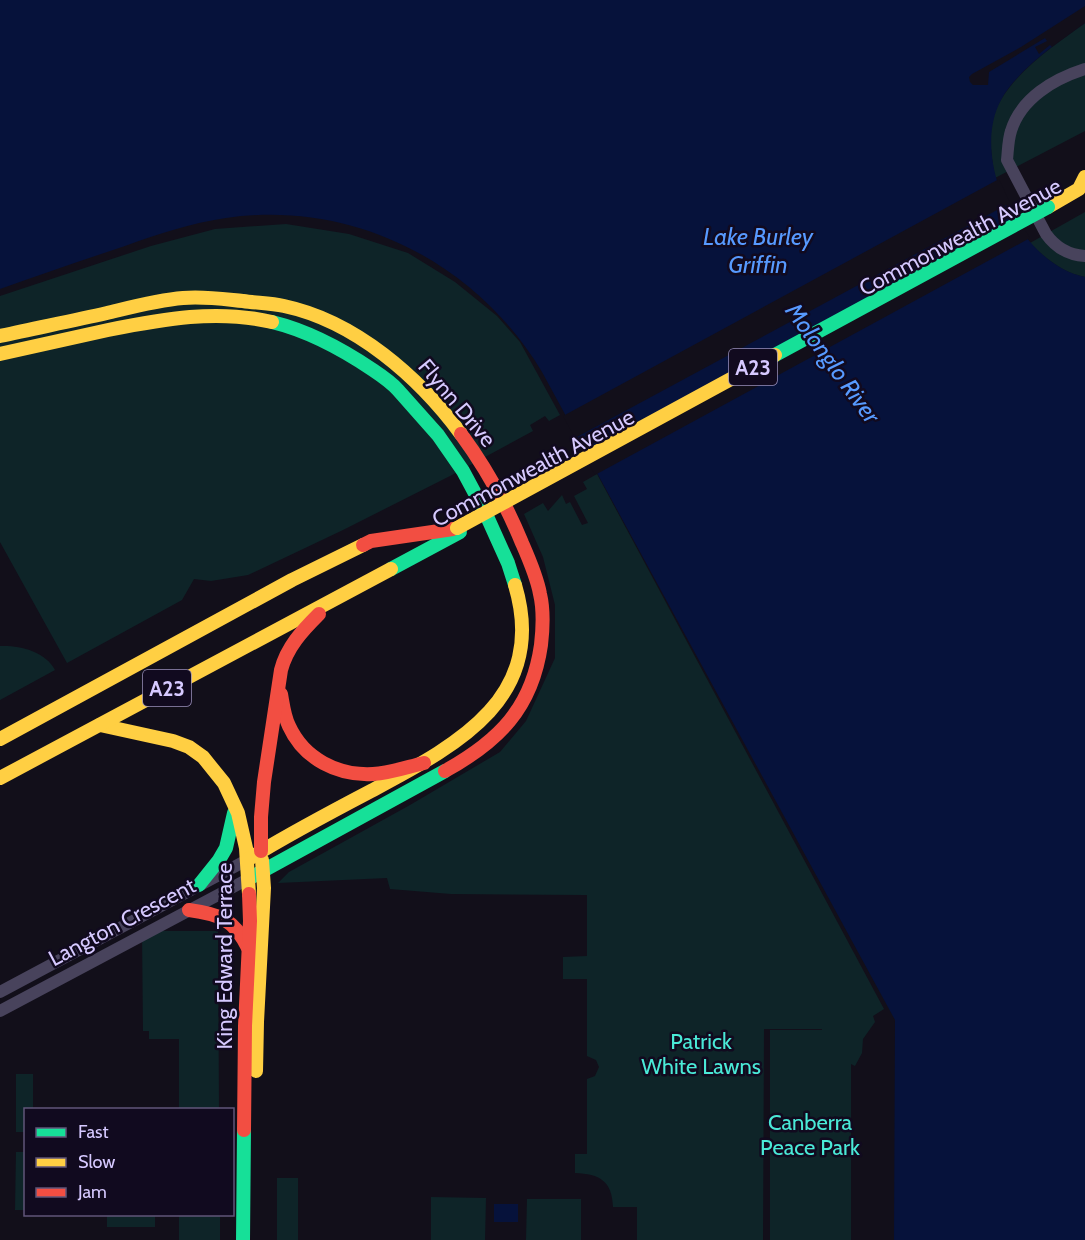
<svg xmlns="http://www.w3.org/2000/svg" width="1085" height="1240" font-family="Cabin,sans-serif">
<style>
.green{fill:#0e2428}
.water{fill:#06123b}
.pier{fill:#120f1a}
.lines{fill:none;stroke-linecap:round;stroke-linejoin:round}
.street{stroke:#48435c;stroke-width:12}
.fast{stroke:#16e098;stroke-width:14}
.slow{stroke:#ffcf43;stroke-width:14}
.jam{stroke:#f24e42;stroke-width:14}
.fast-bridge{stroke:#16e098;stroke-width:14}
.slow-bridge{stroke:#ffcf43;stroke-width:14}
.labels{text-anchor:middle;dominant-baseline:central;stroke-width:5;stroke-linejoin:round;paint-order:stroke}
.shield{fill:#110a1f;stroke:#9b90bc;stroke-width:1.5}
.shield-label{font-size:21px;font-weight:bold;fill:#d6c9ff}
.street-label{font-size:22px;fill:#d6c9ff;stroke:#110a1f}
.park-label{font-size:22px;fill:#4ae9d7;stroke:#110a1f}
.water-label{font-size:24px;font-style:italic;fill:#579aff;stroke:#110a1f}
</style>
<rect width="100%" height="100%" fill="#120f1a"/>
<g class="green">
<path d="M1085,23V131L995,178C992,159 988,138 993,118C1003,80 1054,45 1085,23Z"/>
<path d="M1085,212V277C1063,273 1046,259 1030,243Z"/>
<path d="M286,224L349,234L408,253L455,282L497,316L520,342L560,415L549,421L545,416L530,425L533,431L450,476L343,530L248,575L211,581L194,579L182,600L67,663L0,542V296L151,246L215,229Z"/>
<path d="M597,474L884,1009L873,1016L875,1022L863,1039L862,1053L855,1066L851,1064V1240H770V1030H822V1029H764L763,1240H637V1207H613C612,1181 600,1174 575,1173V1154H587V1079L595,1076L599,1067L596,1060L587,1056V979H563V957L587,956V895L451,894L390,889L387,878L278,883L289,872L410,805L500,752L526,721L555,658V605L543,557L524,514L543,503L548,511L562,495L566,504L570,502L582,525L588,523L574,496L587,489L583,482Z"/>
<path d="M0,646C19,645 45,651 55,670L0,700Z"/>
<path d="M142,931H218L219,1109H179V1039H149V1031H143Z"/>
<path d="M16,1074H33V1109L26,1110L25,1132H16Z"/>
<path d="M16,1152H25V1210H15Z"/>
<rect x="277" y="1178" width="21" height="62"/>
<path d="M431,1197L486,1198L485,1240H431Z"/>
<path d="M527,1199H581V1240H526Z"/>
<rect x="107" y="1215" width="48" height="12"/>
<rect x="179" y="1215" width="41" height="25"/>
</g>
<g class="water">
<path d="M0,0H1085V23C1059,41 1016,71 1001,100C969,159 1020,264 1085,277V1240H894L895,1020L542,372C477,263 353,199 226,218C191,223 158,234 125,246C83,260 42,274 0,289Z"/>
<rect x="494" y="1204" width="24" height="18"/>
</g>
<g class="pier">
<path d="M1085,6V23L1052,47L1050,45L1039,54L1035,47L1047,41L1045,38L989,72L988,85H973L970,82L969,77L972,74L1021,47Z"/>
<path d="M999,179L1010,203L575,438L563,416Z"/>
<path d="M1018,218L1030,238L595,475L583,453Z"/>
</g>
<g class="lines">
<g class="street">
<path d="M1085,69C1054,79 1021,98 1011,131C1008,140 1008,151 1007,160L1046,234C1056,248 1068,255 1085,256"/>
<path d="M0,992L247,860"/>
<path d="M0,1011L250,878"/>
</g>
<g class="fast">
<path d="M272,322C309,331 342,349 373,370C382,376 391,382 398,390L438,435L463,471L485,512L508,563L515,585"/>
<path d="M391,569L460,532"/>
<path d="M250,878L445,771"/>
<path d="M199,885L219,860L226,848L234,813"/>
<path d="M243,1240L244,1130"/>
</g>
<g class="slow">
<path d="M1048,207L1079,189L1085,177"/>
<path d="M0,336C36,328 72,321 107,313C132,307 158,300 183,298C203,296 223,299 243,301C256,303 270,303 284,306C355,321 419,377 461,434"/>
<path d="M0,354C36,346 72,338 108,330C163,319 217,309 272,322"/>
<path d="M100,725L173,741L189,747L203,757L224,783L238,813L246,848L249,894"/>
<path d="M0,739L292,580L363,545"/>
<path d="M0,778L391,569"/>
<path d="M247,860C287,835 329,813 371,791C455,746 549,699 515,585"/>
<path d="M256,1071L257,1022L264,888L262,860"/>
</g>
<g class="jam">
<path d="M363,545L371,541L453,529"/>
<path d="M281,694C283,705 284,716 289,726C304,759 338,776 373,774C391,773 407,767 424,763"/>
<path d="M445,771C499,741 532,708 541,645C543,628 544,611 540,594C537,577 529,559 522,543C506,504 486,468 461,434"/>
<path d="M261,851V817L264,782L281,670C287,647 302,631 319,614"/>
<path d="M189,910C219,914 234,919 248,948"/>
<path d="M244,1130L245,1026L250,921L249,894"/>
</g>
<path class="fast-bridge" d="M775,355L1048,207"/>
<path class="slow-bridge" d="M457,528L775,355"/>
</g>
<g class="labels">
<g class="shield">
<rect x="729" y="349" width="48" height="36" rx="4.5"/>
<rect x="143" y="670" width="48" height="36" rx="4.5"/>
</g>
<g class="shield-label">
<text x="753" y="367">A23</text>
<text x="167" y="688">A23</text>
</g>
<g class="street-label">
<text transform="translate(960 237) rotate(-28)">Commonwealth Avenue</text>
<text transform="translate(457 403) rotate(50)">Flynn Drive</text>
<text transform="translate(533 468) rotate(-28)">Commonwealth Avenue</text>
<text transform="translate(122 922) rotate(-28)">Langton Crescent</text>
<text transform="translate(224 956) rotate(-90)">King Edward Terrace</text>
</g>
<g class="park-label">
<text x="701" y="1041">Patrick<tspan x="701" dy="25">White Lawns</tspan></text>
<text x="810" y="1122">Canberra<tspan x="810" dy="25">Peace Park</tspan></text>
</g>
<g class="water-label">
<text x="758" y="236">Lake Burley<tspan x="758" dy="28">Griffin</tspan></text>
<text transform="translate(833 363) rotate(54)">Molonglo River</text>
</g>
</g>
<rect x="24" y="1108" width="210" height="108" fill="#110a1f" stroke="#605679" stroke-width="1.5"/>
<rect x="36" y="1128" width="30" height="9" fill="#16e098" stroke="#605679" stroke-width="1.5"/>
<text x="78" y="1138" font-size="18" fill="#d6c9ff">Fast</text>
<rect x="36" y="1158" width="30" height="9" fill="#ffcf43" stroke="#605679" stroke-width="1.5"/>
<text x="78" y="1168" font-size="18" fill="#d6c9ff">Slow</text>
<rect x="36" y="1188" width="30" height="9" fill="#f24e42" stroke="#605679" stroke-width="1.5"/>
<text x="78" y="1198" font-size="18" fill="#d6c9ff">Jam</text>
</svg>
